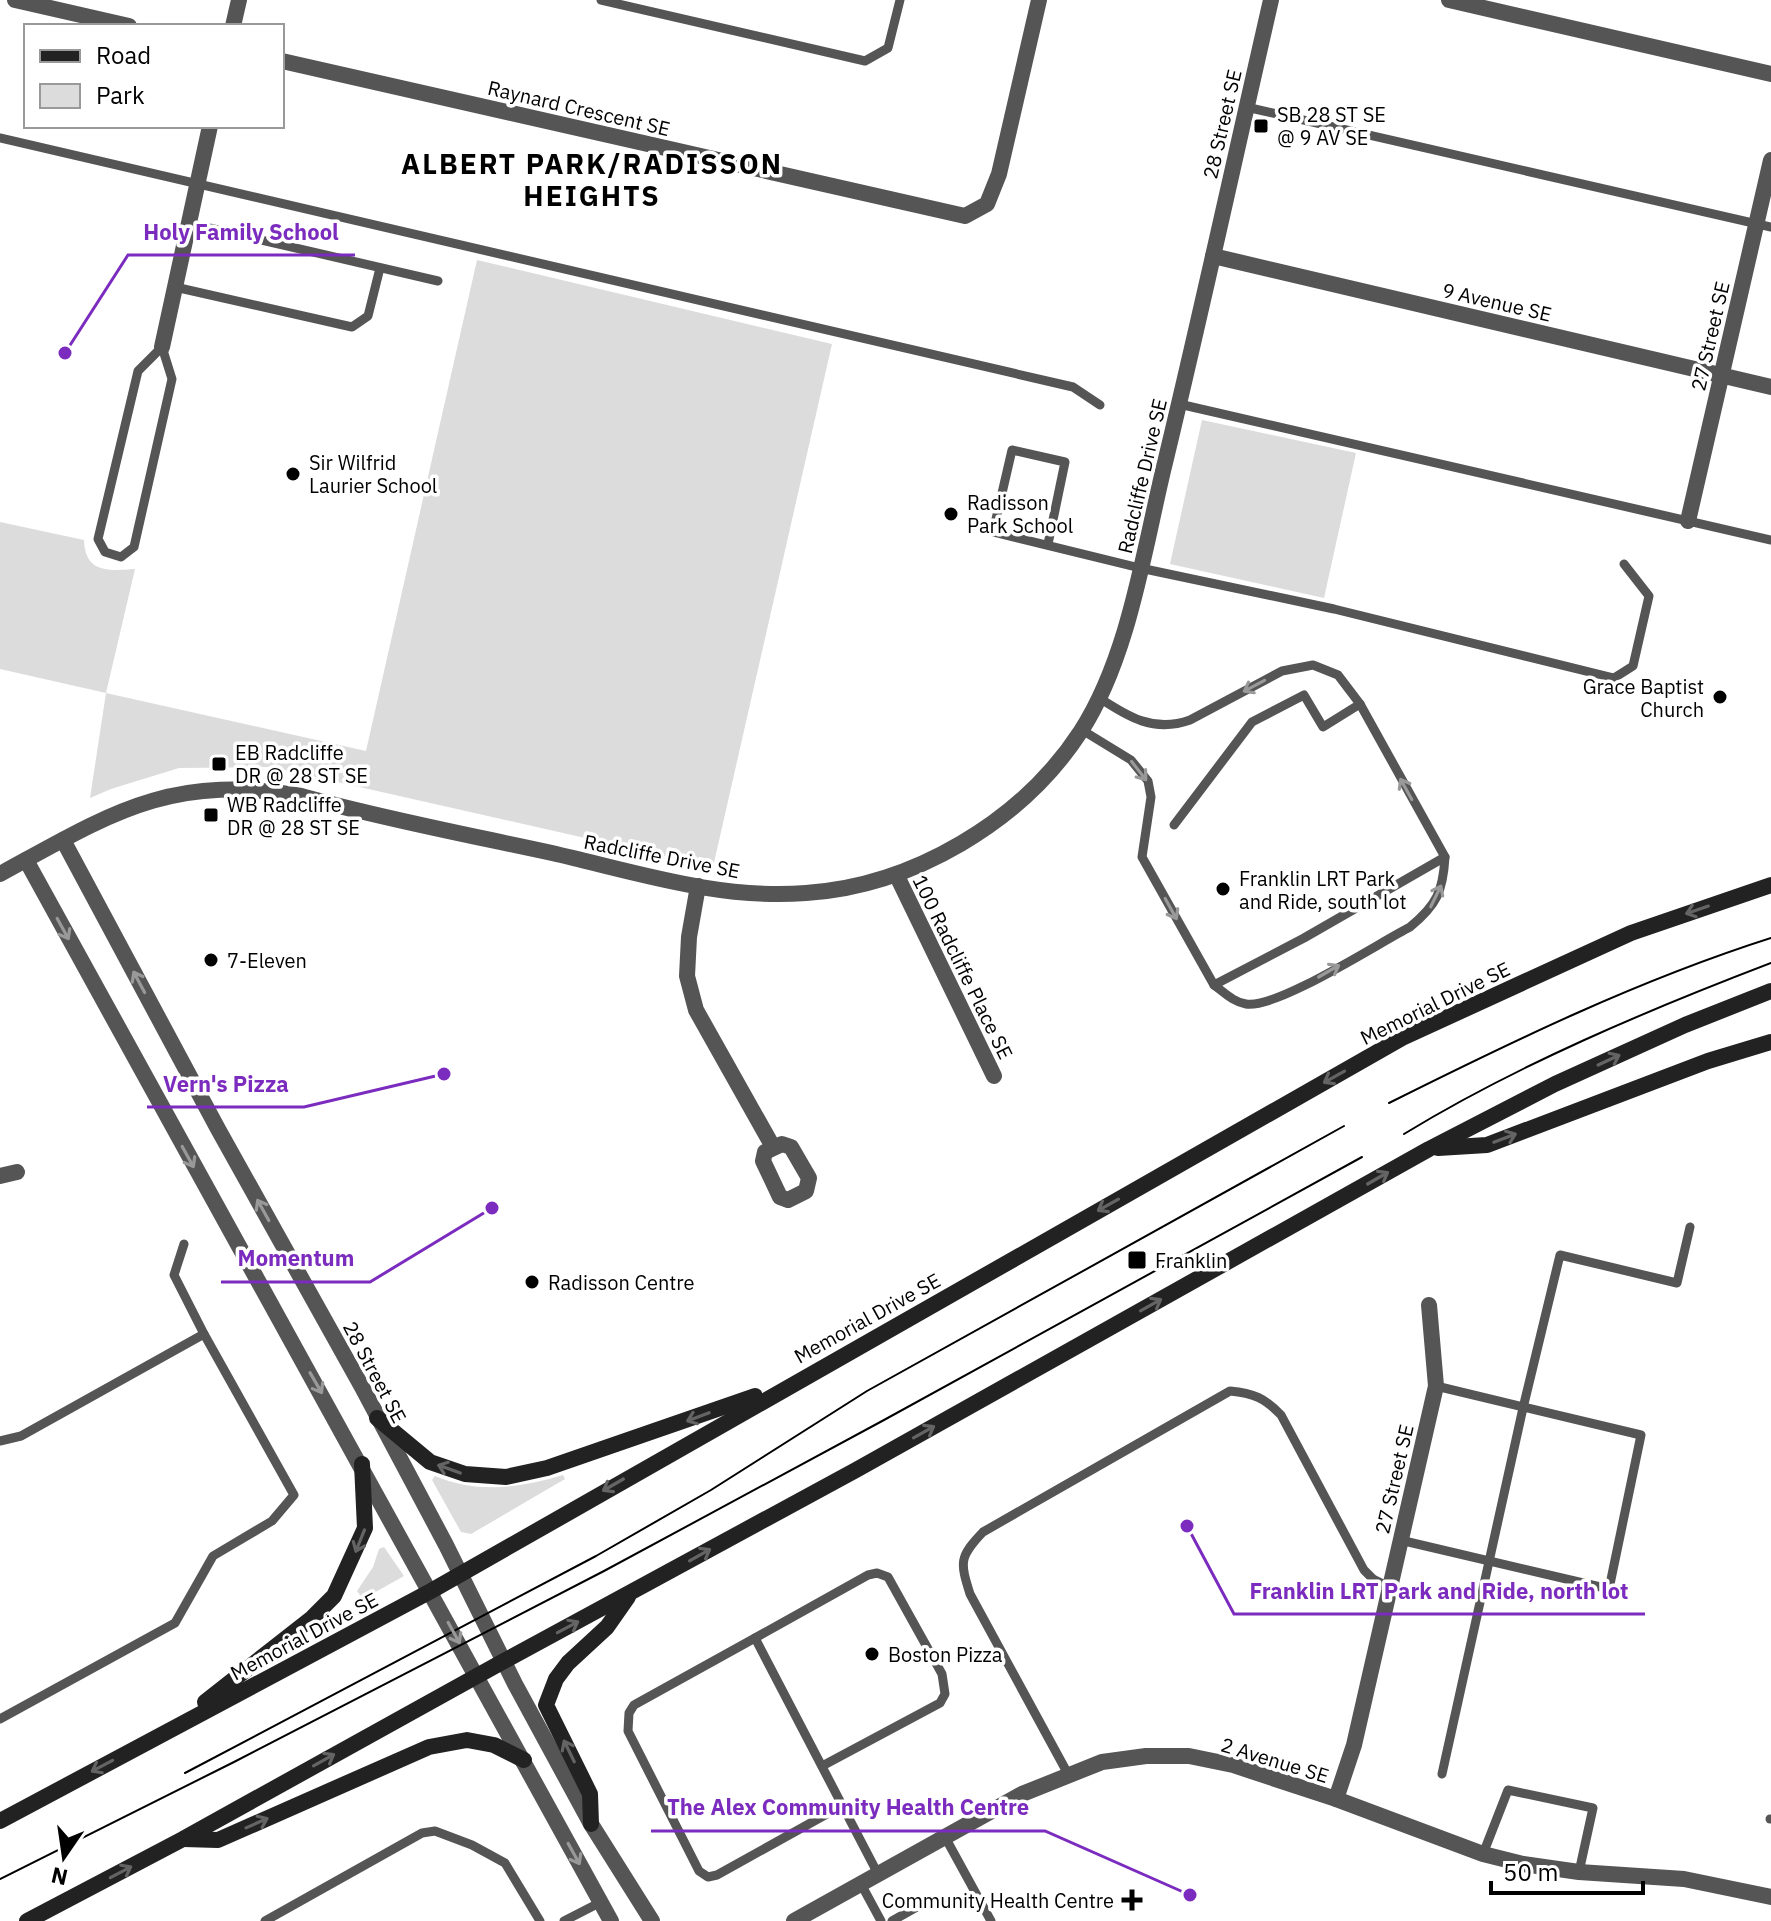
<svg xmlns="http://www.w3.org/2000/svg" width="1771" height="1921" font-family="'IBM Plex Sans',sans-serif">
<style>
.green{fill:#dcdcdc}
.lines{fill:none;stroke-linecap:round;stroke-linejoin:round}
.service{stroke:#555;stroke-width:9}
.minor{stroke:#555;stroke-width:16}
.tertiary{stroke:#555;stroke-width:16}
.secondary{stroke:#222;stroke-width:16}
.tram{stroke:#000;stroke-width:2}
.oneway{stroke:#999}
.oneway2{stroke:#646464}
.poi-dot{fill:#000;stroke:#fff;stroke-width:3}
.labels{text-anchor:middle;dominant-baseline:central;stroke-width:7;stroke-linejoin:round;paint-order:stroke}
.street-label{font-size:20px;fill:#000;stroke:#fff}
.poi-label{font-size:20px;fill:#000;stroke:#fff;text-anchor:start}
.district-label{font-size:28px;font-weight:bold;letter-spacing:2px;fill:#000;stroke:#fff}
.leader{fill:none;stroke:#7b2cbf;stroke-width:3}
.callout-dot{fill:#7b2cbf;stroke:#fff;stroke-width:3}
.callout-label{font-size:22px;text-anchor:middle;font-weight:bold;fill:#7b2cbf;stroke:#fff;stroke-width:7;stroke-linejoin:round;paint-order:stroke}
</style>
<rect width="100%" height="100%" fill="#fff"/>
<g class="green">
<path d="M477,260L832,344L713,867L271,767L179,768L111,789L90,798L106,693L0,669V522L84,540C85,573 108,571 135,569L106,693L366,751Z"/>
<path d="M1202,420L1356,453L1324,598L1170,564Z"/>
<path d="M563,1475L565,1479L471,1534L461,1532L432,1480L435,1476C478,1494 519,1488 563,1475Z"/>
<path d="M384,1547L404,1576L363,1599L357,1591L373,1567L379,1549Z"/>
</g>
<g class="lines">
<g class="service">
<path d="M601,0L865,61L888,48L900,0"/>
<path d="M1246,107L1771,227"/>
<path d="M0,138L1073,387L1100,405"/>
<path d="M188,223L438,281"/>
<path d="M175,287L352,327L368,316L380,268"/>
<path d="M162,347L172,379L134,547L121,557L105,552L98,539L138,371Z"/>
<path d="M1179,404L1771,540"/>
<path d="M1048,544L1065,462L1012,450L993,532L1140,568L1334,609L1614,678L1633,666L1649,596L1624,564"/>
<path d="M1082,730L1131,760L1148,781L1151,797L1142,857L1214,985C1224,992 1233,1002 1246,1004C1277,1009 1377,944 1410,927C1437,905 1443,891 1445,857L1360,704L1338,675L1313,665L1282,671L1190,720C1154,733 1128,717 1098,697"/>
<path d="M1174,825L1252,722L1304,695L1323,727L1360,704"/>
<path d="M1214,985L1304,938L1445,857"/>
<path d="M184,1244L174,1275L204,1334"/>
<path d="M0,1441L21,1436L204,1334L294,1495L272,1521L213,1556L175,1623L0,1719"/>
<path d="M1400,1540L1609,1589L1641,1435L1436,1386"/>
<path d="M755,1638L634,1705L629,1713L628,1731L699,1871L708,1877L717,1875L843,1805"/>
<path d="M824,1765L940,1703L945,1694L942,1674L888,1577L877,1573L868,1575L755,1638L878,1874"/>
<path d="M1068,1774L970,1594C960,1562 959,1557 983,1532L1230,1391C1253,1393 1265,1398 1281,1415L1364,1570L1373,1579L1391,1588"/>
<path d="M1442,1774L1523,1408L1560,1255L1677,1283L1690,1227"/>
<path d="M1770,1819H1771"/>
<path d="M945,1837L991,1921"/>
<path d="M1483,1854L1508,1790L1593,1808L1579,1872"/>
<path d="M861,1884L881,1921"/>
<path d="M265,1921L422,1833L435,1831L472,1845L505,1863L540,1921"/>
<path d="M564,1921L601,1902"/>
<path d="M892,1921L931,1899"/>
</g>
<g class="minor">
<path d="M15,0L129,26"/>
<path d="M1449,0L1771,74"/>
<path d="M233,26L239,0"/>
<path d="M282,61L965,216L987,204L999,174L1039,0"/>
<path d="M1213,256L1771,387"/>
<path d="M162,347L210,126"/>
<path d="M1688,521L1771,160"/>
<path d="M897,876L994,1076"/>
<path d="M698,886L689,937L687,976L696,1010L773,1147"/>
<path d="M782,1144L791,1147L809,1178L806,1191L788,1200L780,1197L763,1161L765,1152Z"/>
<path d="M0,1176L17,1172"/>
<path d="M1336,1799L1354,1745L1436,1386L1429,1305"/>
<path d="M794,1921L1022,1794L1102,1762L1146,1756H1189L1233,1765L1336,1799L1483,1854L1523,1864L1579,1872L1684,1879L1771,1897"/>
</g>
<g class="tertiary">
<path d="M63,840L218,1129L362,1387L446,1545L515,1684L591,1824L652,1921"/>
<path d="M26,860C218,1215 419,1566 611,1921"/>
<path d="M0,874C110,814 170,773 301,796C384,819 469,835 552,853C635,872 720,900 806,893C912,886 1022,822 1081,731C1128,658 1143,555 1163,471C1201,314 1235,157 1271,0"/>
</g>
<g class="secondary">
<path d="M1438,1148L1487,1145L1708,1061L1771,1042"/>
<path d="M377,1418L430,1462L465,1474L506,1477L547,1468L755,1396"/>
<path d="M205,1702L312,1618L334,1596L365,1528L362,1464"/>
<path d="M0,1821L431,1591L1402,1038L1631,933L1771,885"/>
<path d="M591,1824L590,1794L546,1705L556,1679L568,1663L607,1627L628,1597"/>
<path d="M184,1839L218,1840L429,1747L467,1740L494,1745L524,1760"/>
<path d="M27,1921L183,1839L504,1661L856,1470L1429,1149L1555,1084L1685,1025L1771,991"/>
</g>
<g class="tram">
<path d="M1389,1103C1513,1041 1639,980 1771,938"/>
<path d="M1404,1134C1517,1065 1648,1010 1771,963"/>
<path d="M185,1773L596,1556L711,1490L867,1391L1344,1126"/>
<path d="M0,1879L234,1762L604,1571L884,1420L1362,1157"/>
</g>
</g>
<defs><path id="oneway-shaft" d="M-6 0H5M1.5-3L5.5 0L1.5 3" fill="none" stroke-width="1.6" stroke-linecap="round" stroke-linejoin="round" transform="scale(2)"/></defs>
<g class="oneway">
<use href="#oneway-shaft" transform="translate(1254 686) rotate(152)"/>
<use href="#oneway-shaft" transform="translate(1139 771) rotate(52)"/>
<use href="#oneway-shaft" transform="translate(1406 789) rotate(-119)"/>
<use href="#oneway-shaft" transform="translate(1436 896) rotate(-64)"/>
<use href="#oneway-shaft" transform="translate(1171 909) rotate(61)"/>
<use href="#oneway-shaft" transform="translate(63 929) rotate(61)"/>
<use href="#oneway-shaft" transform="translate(1329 971) rotate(-30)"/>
<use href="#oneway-shaft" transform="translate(139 982) rotate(-118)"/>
<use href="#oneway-shaft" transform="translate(188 1157) rotate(61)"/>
<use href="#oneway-shaft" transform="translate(263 1210) rotate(-119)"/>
<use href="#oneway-shaft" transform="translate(316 1383) rotate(60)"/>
<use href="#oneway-shaft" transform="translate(454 1633) rotate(61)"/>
<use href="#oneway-shaft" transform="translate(574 1854) rotate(61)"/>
</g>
<g class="oneway2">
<use href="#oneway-shaft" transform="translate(1697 910) rotate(161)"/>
<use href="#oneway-shaft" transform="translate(1609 1060) rotate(-25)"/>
<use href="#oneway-shaft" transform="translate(1334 1077) rotate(151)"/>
<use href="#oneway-shaft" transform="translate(1505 1138) rotate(-21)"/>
<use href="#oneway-shaft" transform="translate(1378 1178) rotate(-30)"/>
<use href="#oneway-shaft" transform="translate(1108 1205) rotate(151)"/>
<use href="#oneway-shaft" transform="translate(1151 1305) rotate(-29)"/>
<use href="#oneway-shaft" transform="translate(698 1417) rotate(159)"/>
<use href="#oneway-shaft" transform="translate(924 1432) rotate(-29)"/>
<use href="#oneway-shaft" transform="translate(449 1469) rotate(-160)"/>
<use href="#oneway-shaft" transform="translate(613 1485) rotate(150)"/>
<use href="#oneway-shaft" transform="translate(360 1541) rotate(112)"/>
<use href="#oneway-shaft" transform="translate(700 1555) rotate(-29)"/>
<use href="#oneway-shaft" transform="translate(568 1627) rotate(-28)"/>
<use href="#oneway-shaft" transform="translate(569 1751) rotate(-116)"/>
<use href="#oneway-shaft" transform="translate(324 1760) rotate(-29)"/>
<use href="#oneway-shaft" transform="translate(102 1766) rotate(152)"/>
<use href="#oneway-shaft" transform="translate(257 1823) rotate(-24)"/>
<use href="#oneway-shaft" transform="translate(121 1872) rotate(-28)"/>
</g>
<g class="poi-dot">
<rect x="1253" y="118" width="16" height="16" rx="4"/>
<circle cx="293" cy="474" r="8"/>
<circle cx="951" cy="514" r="8"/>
<circle cx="1720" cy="697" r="8"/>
<rect x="211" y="756" width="16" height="16" rx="4"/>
<rect x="203" y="807" width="16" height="16" rx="4"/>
<circle cx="1223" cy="889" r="8"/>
<circle cx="211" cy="960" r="8"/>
<rect x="1127" y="1250" width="20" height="20" rx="4"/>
<circle cx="532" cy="1282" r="8"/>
<circle cx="872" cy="1654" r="8"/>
<path d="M1128 1888h8v8h8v8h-8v8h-8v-8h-8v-8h8z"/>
</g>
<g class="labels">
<g class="street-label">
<text transform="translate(579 108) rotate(13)">Raynard Crescent SE</text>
<text transform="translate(1222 124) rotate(-77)">28 Street SE</text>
<text transform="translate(1497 302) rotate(13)">9 Avenue SE</text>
<text transform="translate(1710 336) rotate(-77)">27 Street SE</text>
<text transform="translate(1142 476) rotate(-77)">Radcliffe Drive SE</text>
<text transform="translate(662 856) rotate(11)">Radcliffe Drive SE</text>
<text transform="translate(963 967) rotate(64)">100 Radcliffe Place SE</text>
<text transform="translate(1435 1003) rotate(-26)">Memorial Drive SE</text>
<text transform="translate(867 1318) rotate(-29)">Memorial Drive SE</text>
<text transform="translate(375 1372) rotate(62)">28 Street SE</text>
<text transform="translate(1394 1479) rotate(-77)">27 Street SE</text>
<text transform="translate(304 1636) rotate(-28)">Memorial Drive SE</text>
<text transform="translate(1275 1760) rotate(17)">2 Avenue SE</text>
</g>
<g class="poi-label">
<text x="1277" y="114">SB 28 ST SE<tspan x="1277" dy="23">@ 9 AV SE</tspan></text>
<text x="309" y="462">Sir Wilfrid<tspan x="309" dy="23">Laurier School</tspan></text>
<text x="967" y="502">Radisson<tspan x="967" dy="23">Park School</tspan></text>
<text x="1704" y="686" text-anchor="end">Grace Baptist<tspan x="1704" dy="23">Church</tspan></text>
<text x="235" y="752">EB Radcliffe<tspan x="235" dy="23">DR @ 28 ST SE</tspan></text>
<text x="227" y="804">WB Radcliffe<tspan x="227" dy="23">DR @ 28 ST SE</tspan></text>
<text x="1239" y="878">Franklin LRT Park<tspan x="1239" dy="23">and Ride, south lot</tspan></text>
<text x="227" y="960">7-Eleven</text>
<text x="1155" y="1260">Franklin</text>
<text x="548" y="1282">Radisson Centre</text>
<text x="888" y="1654">Boston Pizza</text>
<text x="1114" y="1900" text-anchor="end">Community Health Centre</text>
</g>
<g class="district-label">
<text x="592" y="163">ALBERT PARK/RADISSON<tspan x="592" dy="32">HEIGHTS</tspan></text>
</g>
</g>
<path class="leader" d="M65 353L128 255H355M444 1074L304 1107H147M492 1208L370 1282H221M1187 1526L1234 1614H1645M1190 1895L1045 1831H651"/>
<g class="callout-dot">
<circle cx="65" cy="353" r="8"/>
<circle cx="444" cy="1074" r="8"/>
<circle cx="492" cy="1208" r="8"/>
<circle cx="1187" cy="1526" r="8"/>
<circle cx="1190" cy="1895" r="8"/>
</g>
<g class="callout-label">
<text x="241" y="240">Holy Family School</text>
<text x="226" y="1092">Vern's Pizza</text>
<text x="296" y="1266">Momentum</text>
<text x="1439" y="1599">Franklin LRT Park and Ride, north lot</text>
<text x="848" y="1815">The Alex Community Health Centre</text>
</g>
<rect x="24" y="24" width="260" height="104" fill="#ffffff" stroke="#999999" stroke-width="2"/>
<rect x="40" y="50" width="40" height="12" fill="#222222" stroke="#999999" stroke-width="2"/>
<text x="96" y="64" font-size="24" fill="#000000">Road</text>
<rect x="40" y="84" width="40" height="24" fill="#dcdcdc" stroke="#999999" stroke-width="2"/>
<text x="96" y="104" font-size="24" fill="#000000">Park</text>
<g transform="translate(64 1857) rotate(193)" stroke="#ffffff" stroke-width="6" paint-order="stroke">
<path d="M0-6L14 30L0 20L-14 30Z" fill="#000000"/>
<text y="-12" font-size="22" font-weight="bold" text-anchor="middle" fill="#000000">N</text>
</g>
<path d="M1491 1881v12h152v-12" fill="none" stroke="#000000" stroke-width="4"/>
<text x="1503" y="1881" font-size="24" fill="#000000" stroke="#ffffff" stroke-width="6" paint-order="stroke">50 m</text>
</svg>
